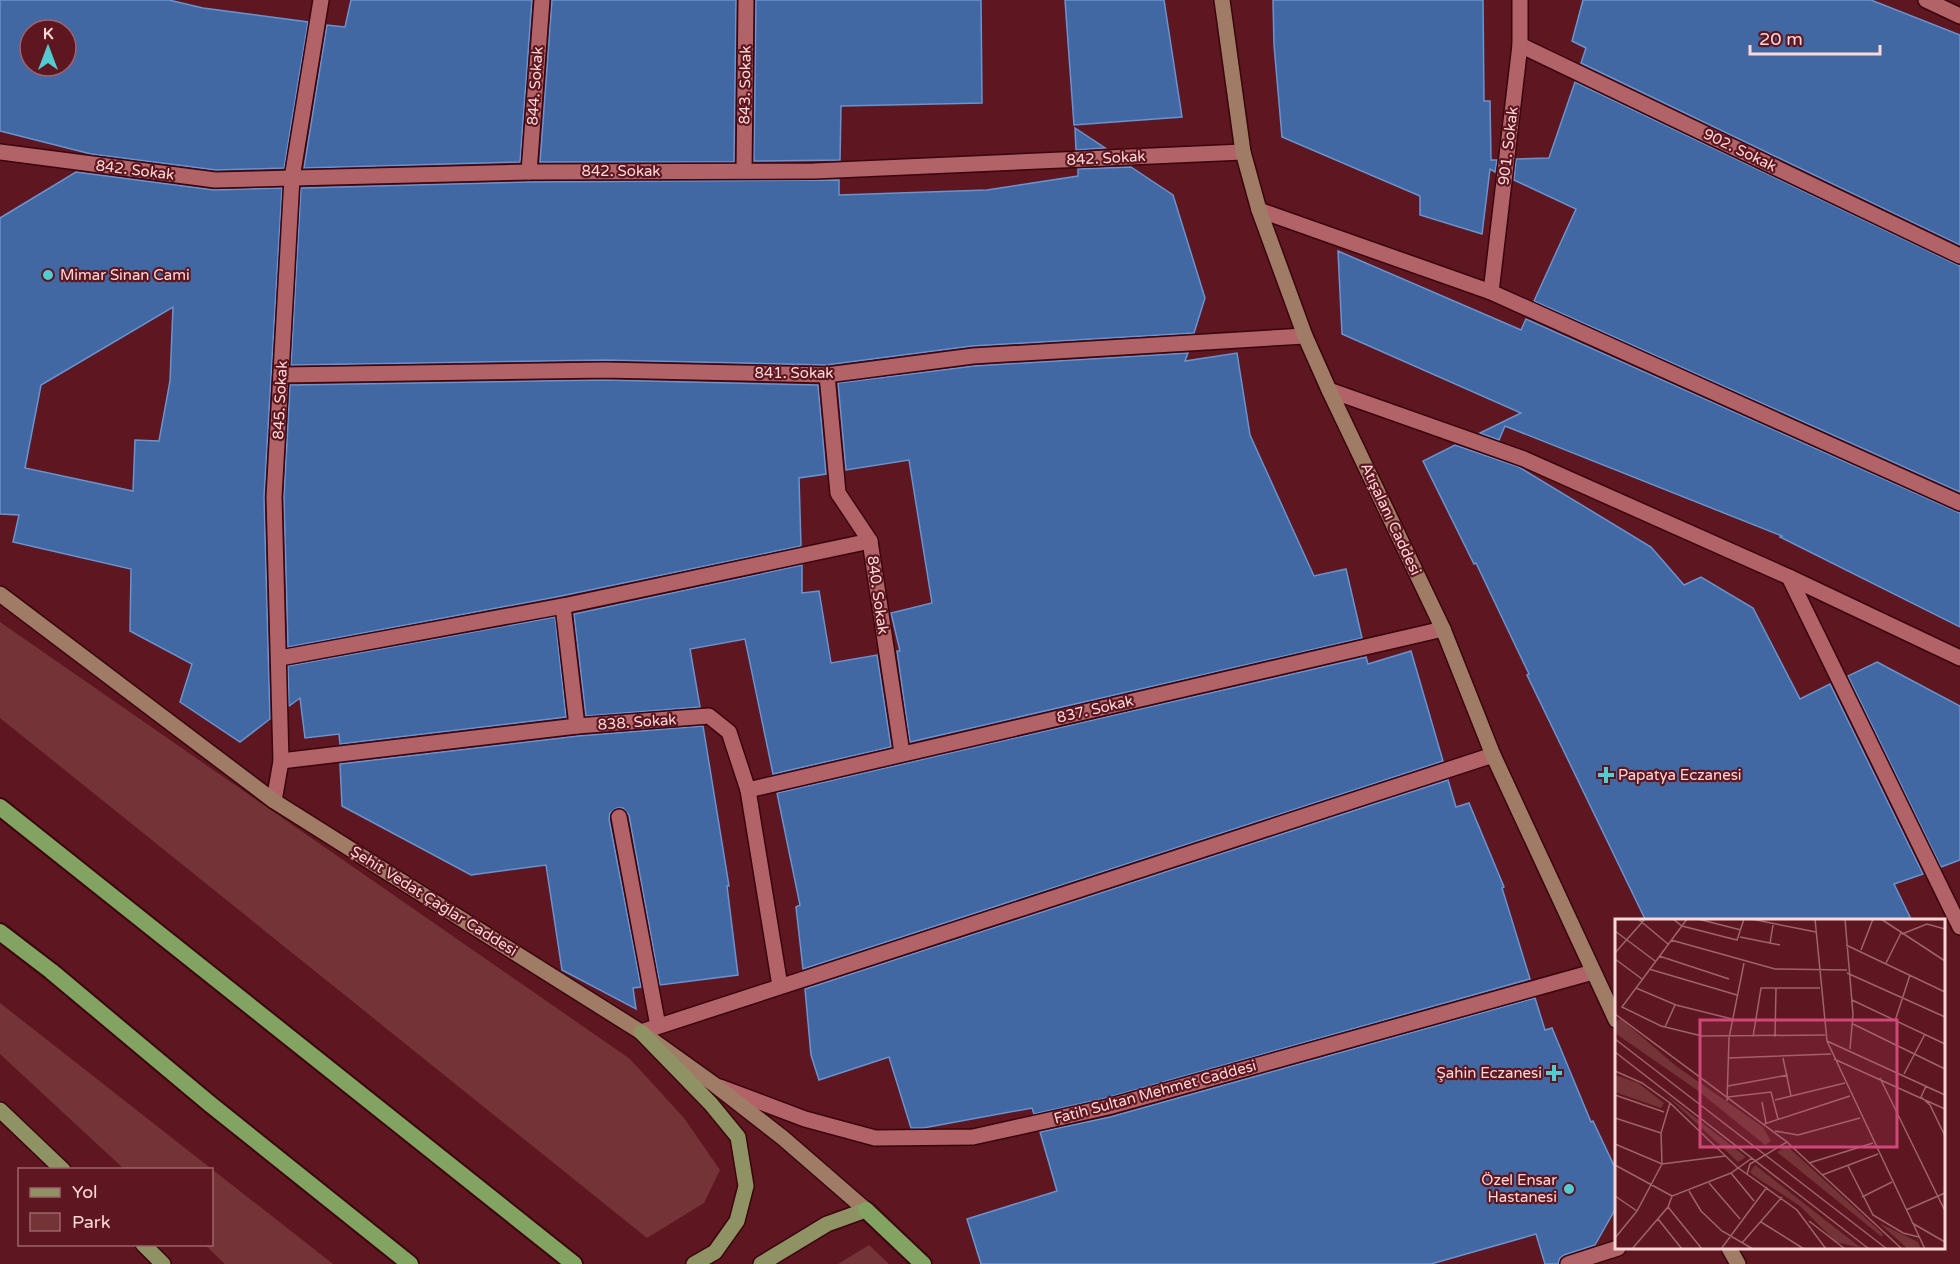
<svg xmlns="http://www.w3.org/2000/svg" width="1960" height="1264" font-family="'Varela Round',sans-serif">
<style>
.green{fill:#743337}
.building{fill:#4168a2;stroke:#6a93cf;stroke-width:1.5;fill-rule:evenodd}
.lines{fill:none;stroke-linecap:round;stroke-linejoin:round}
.minor-casing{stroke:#3a050d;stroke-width:18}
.secondary-casing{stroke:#3a050d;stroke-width:18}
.primary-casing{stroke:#3a050d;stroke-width:18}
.trunk-casing{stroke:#3a050d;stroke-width:20}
.minor{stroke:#b26367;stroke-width:15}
.secondary{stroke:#a07b65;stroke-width:15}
.primary{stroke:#8f9363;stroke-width:15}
.trunk{stroke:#83a362;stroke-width:16}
.poi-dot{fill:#52ccd0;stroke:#5e1720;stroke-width:2}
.labels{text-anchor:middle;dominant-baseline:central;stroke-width:4.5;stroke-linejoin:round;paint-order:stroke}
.street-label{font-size:15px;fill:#fcd8d8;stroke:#5e1720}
.poi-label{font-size:15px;fill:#fcd8d8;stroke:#5e1720;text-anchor:start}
.inset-road{fill:none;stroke:#9d646a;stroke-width:1.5}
.view{fill:#d0487a;fill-opacity:0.15;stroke:#d0487a;stroke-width:3}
.inset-edge{fill:none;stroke:#fcd8d8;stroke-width:3}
</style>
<rect width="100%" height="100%" fill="#5e1720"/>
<g class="green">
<path d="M0,622L630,1059L684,1118L720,1170L704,1203L647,1238L0,718Z"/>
<path d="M0,1003L333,1264H225L205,1245L212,1244V1170L124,1169L0,1054Z"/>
<path d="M869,1245L889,1264H838Z"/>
</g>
<g class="building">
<path d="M0,0H169L203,8L308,22L284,168L216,170L91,154L0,131ZM30,30H66V66H30Z"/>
<path d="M351,0H532L520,162L304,168L327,25L345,27Z"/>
<path d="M552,0H736L734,162H540Z"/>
<path d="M756,0H981L982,103L841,106L840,160L754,161Z"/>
<path d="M1065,0H1164L1182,117L1074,125Z"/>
<path d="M1273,0H1483L1484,101H1490L1491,160H1497L1495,172L1490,169L1482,234L1420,215V196L1282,137L1274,45Z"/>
<path d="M1583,0H1871L1960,35V245L1581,63L1586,48L1572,41Z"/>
<path d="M1575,82L1960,266V492L1534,301L1576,209L1514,180L1516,159L1549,158Z"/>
<path d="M1075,128L1105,148L1076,150Z"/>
<path d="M1131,167L1173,195L1205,298L1194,333L972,346L826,365L604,360L291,365L301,188L529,182L839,180V195L987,190L1078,176V169Z"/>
<path d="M76,172L214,190L282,188L264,497L270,719L240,742L180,702L192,664L130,631L131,569L13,542L19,515L0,514V218ZM173,307L170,381L159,441L135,440L133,491L25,468L41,385Z"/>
<path d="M1338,251L1521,330L1526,319L1960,513V627L1780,537L1782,536L1505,426L1499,440L1480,433L1521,413L1342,334Z"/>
<path d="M1188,353L1185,361L1237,353L1250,435L1314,576L1346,569L1362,638L910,742L897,651H900L891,613L932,603L909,460L846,470L838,383L974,366Z"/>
<path d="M604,380L818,385L826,474L799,478L801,546L561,596L288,647L284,497L290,385Z"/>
<path d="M1455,445L1519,467L1651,547L1684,585L1701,577L1753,608L1800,699L1830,684L1923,874L1894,884L1912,921H1646L1527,675L1529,674L1476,563L1474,564L1423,461Z"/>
<path d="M802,565V593L819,591L831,663L877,655L891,747L773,774L745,639L690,649L700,707L586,716L574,614Z"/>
<path d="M555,617L566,717L340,744L339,734L305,738L300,698L289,706L288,666Z"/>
<path d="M1411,651L1443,761L803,969L796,907L800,905L777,793L1366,657L1368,664Z"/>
<path d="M1877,662L1960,706V860L1941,867L1848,676Z"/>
<path d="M703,726L729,886H727L738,975L660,985L629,815L623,808H617L610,813L609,819L641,987L633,988L636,1009L562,970L546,865L471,875L342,806L340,764L578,736Z"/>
<path d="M1448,780L1456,807L1469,803L1504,887L1502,888L1530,979L1106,1098L1034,1114L1032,1108L923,1128H911L889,1057L819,1080L811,1055L805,989Z"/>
<path d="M1535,998L1545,1030L1552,1028L1591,1122L1593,1121L1617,1172V1206L1595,1245L1564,1255L1560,1258L1558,1264H1545L1536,1234L1431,1264H981L967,1219L1057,1191L1040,1132L1110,1117Z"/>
</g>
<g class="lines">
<g class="minor-casing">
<g id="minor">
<path d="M1926,0L1960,16"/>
<path d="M1520,45L1960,256"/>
<path d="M0,152L215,180L529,172L814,171L1243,152"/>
<path d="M744,171L746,0"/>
<path d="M529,172L542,0"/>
<path d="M1259,210L1491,292L1960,503"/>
<path d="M1491,292L1520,45V0"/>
<path d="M281,375L604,370L827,375L973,356L1305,336"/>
<path d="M827,375L838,493L870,541L902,753"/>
<path d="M1329,390L1524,459L1789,577L1960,658"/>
<path d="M1789,577L1960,927"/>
<path d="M563,606L577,726"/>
<path d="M280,658L563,606L870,541"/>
<path d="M281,761L577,726L709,716L729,732L748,790L780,986"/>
<path d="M748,790L1443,629"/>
<path d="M274,801L281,761L274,497L292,178L321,0"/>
<path d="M619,817L658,1026"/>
<path d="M641,1032L1493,755"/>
<path d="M720,1087L805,1119L875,1138L973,1137L1108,1107L1593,972"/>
<path d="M1568,1264L1618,1248"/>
</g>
</g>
<g class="secondary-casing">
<g id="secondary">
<path d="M1222,0L1243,152L1259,210L1305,336L1329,390L1443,629L1493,755L1616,1020"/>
<path d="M0,594L274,801L641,1032L715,1085L783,1138L866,1210"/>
<path d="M1729,1248L1738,1264"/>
</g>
</g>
<g class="primary-casing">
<g id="primary">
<path d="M641,1032L711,1104L738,1137L746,1186L737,1221L715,1252L694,1264"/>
<path d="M0,1110L63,1170"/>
<path d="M143,1244L163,1264"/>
<path d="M761,1264L827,1224L866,1210"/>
</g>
</g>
<g class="trunk-casing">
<g id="trunk">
<path d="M0,807L574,1264"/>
<path d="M0,932L51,971L210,1104L410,1264"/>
<path d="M866,1210L923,1264"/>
</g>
</g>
<use href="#minor" class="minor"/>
<use href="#secondary" class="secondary"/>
<use href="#primary" class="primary"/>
<use href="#trunk" class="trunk"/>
</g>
<g class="poi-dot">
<circle cx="48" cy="275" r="6"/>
<path d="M1603 766h6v6h6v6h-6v6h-6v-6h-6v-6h6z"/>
<path d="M1551 1064h6v6h6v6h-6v6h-6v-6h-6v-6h6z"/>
<circle cx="1569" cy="1189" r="6"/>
</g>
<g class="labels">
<g class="street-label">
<text transform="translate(745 85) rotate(-89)">843. Sokak</text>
<text transform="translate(535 86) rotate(-86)">844. Sokak</text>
<text transform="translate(1508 146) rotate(-83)">901. Sokak</text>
<text transform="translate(1740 150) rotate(26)">902. Sokak</text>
<text transform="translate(1106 158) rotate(-3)">842. Sokak</text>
<text transform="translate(135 170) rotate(7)">842. Sokak</text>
<text x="621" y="171">842. Sokak</text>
<text x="794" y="373">841. Sokak</text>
<text transform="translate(280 400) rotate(-87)">845. Sokak</text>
<text transform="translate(1391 519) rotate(65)">Atışalanı Caddesi</text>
<text transform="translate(878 595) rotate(82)">840. Sokak</text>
<text transform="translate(1095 709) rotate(-13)">837. Sokak</text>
<text transform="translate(637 722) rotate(-4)">838. Sokak</text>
<text transform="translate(434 901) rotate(32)">Şehit Vedat Çağlar Caddesi</text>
<text transform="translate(1155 1092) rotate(-15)">Fatih Sultan Mehmet Caddesi</text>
</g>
<g class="poi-label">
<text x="60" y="275">Mimar Sinan Cami</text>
<text x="1618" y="775">Papatya Eczanesi</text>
<text x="1542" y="1073" text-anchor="end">Şahin Eczanesi</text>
<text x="1557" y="1180" text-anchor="end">Özel Ensar<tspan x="1557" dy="17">Hastanesi</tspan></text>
</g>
</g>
<g transform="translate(1615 919)">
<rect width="330" height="330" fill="#5e1720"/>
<path d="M6,100L61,147L148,208L156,222L150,226L82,171L0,114V102ZM0,156L23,164L49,184L46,189L0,173ZM50,175L131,238L123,243ZM172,227L268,315L267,318L162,233ZM140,246L246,329L221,323L185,287L138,256L135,253ZM264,304L303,323L306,330H293Z" fill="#743337"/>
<path class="inset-road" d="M23,0L53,25M58,0L67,7L122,21L129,0M72,0L7,88L46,107L87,117L210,116M83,0L126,11M136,0L201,13M200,0L212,122L310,330M230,0L238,95L235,130M266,0L330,42M0,12L40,42M287,15L312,5L330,10M125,18L165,26M56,21L160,50L232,51M155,24L158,6M231,26L330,73M246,31L258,0M0,34L30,0M44,37L114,60M0,40L27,60M271,44L286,14M34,50L122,76M232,54L330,98M21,69L61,86L117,100M237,81L330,125M0,95L172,223L135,245L132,255M280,102L295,56M238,105L330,150M50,108L60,86M138,118L146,69H205M160,118L161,69M0,120L272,330M212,122L330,176M0,133L254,330M113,139L216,135M168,139L176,177M219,140L330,190M0,152L27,164L55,184L122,248L182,291L211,330M289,155L310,115M265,159L330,292M113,167L173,156M311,167L306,178L315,186L330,217M0,176L49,193M113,178L156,173L163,200M160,181L230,164M112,182L114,119L129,44M147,183L151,204M0,199L46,214M149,205L235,177M160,212L183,216L245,199M172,223L287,330M0,225L47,245L110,237M194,244L258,224M47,245L46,214L55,184M0,246L57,277M233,247L258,296L288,314L304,318M116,254L139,282M207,256L263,235M94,264L125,300M74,272L86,292L107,312L138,330M0,277L22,292M247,278L277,263M53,288L87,330M291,291L330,274M43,300L67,330M194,302L230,330M146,303L189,330M297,304L330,323M0,319L22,292L47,245M127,324L167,278M17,330L53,288L57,277L116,254L137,239M106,330L152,268"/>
<path class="view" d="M85,101H282V228H85Z"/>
<rect width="330" height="330" class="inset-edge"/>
</g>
<rect x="18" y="1168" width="195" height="78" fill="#5e1720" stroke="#9d646a" stroke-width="1.5"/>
<rect x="30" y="1188" width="30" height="9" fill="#8f9363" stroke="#9d646a" stroke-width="1.5"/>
<text x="72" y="1198" font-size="18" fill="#fcd8d8">Yol</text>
<rect x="30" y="1213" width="30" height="18" fill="#743337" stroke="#9d646a" stroke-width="1.5"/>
<text x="72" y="1228" font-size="18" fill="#fcd8d8">Park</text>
<g transform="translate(48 48)"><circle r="28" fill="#5e1720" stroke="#9d646a" stroke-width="1.5"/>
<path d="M0-4.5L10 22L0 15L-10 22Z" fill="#52ccd0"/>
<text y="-9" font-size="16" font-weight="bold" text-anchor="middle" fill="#fcd8d8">K</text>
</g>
<path d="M1750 45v9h130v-9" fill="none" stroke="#fcd8d8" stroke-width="3"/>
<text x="1759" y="45" font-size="18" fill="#fcd8d8" stroke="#5e1720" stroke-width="4.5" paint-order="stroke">20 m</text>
</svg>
